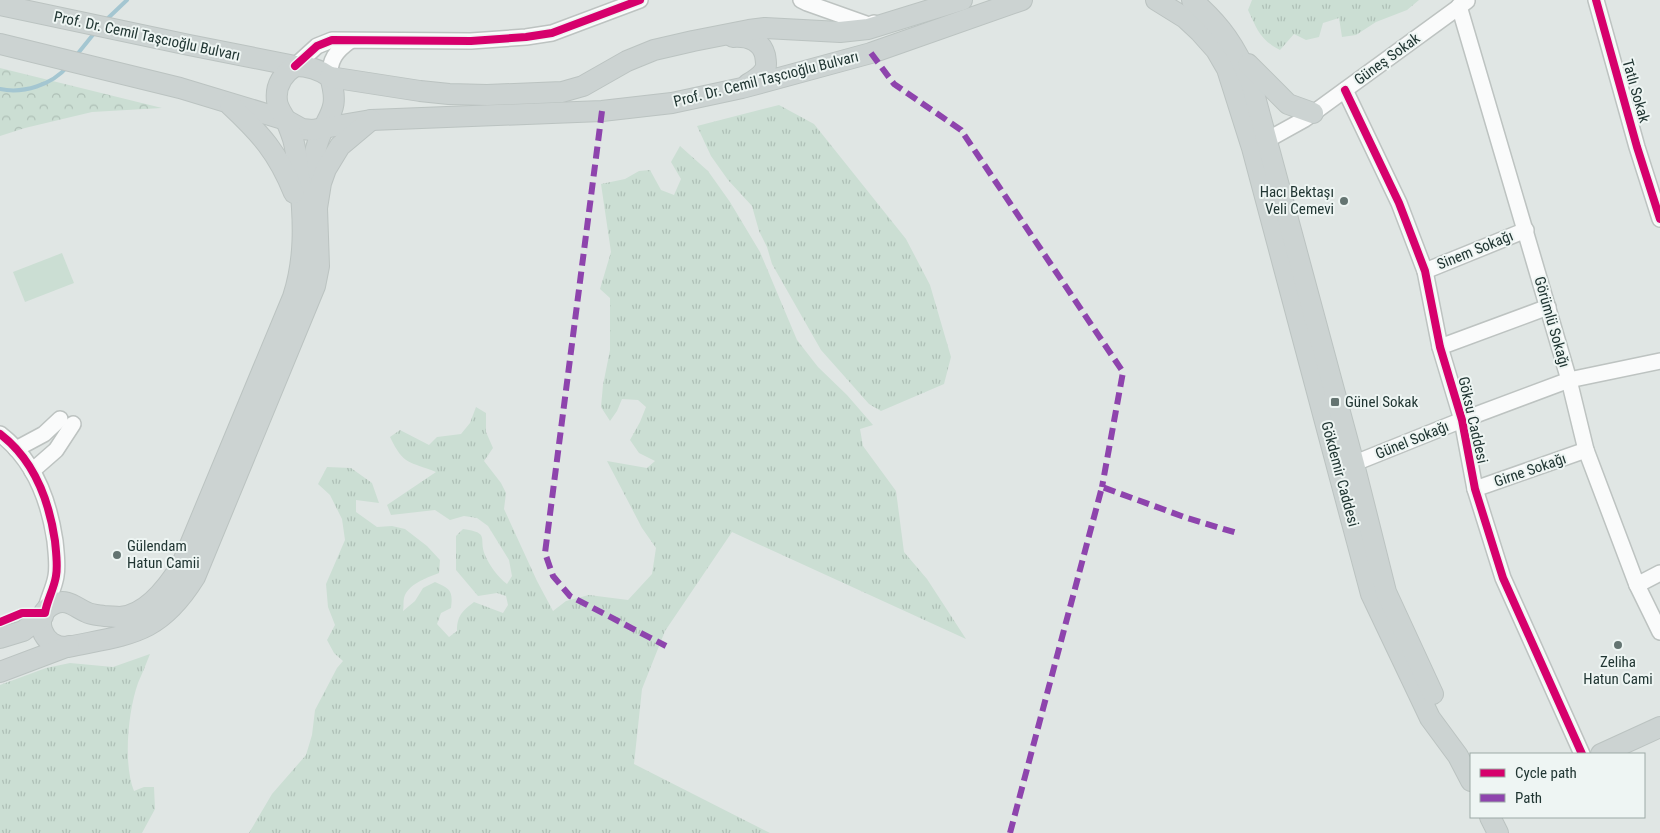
<svg xmlns="http://www.w3.org/2000/svg" width="1660" height="833" font-family="'Roboto Condensed',sans-serif">
<style>
.grass{fill:url(#grass-tufts)}
.park{fill:url(#park-crowns)}
.garden{fill:#cbded3}
.lines{fill:none;stroke-linecap:round;stroke-linejoin:round}
.stream{stroke:#a4c6d1;stroke-width:4}
.minor-casing{stroke:#bdc3c1;stroke-width:18}
.major-casing{stroke:#bbc3c1;stroke-width:22}
.minor{stroke:#fafbfb;stroke-width:15}
.major{stroke:#ccd3d2;stroke-width:20}
.quiet{stroke:#8e44ad;stroke-width:6;stroke-dasharray:12 6;stroke-linecap:butt}
.cycleway-casing{stroke:#eef5f3;stroke-width:11}
.cycleway{stroke:#d6006c;stroke-width:8}
.poi-dot{fill:#647471;stroke:#eef5f3;stroke-width:2}
.labels{text-anchor:middle;dominant-baseline:central;stroke-width:4;stroke-linejoin:round;paint-order:stroke}
.street-label{font-size:15px;fill:#213633;stroke:#eef5f3}
.poi-label{font-size:15px;fill:#213633;stroke:#eef5f3;text-anchor:start}
</style>
<defs>
<pattern id="grass-tufts" width="24" height="20" patternUnits="userSpaceOnUse" patternTransform="scale(1.25)"><rect width="24" height="20" fill="#cbded3"/><path d="M3 7l-1-3M5 7V3M7 7l1-3M15 17l-1-3M17 17v-4M19 17l1-3" fill="none" stroke="#aebfb6"/></pattern>
<pattern id="park-crowns" width="20" height="18" patternUnits="userSpaceOnUse" patternTransform="scale(1.25)"><rect width="20" height="18" fill="#cbded3"/><path d="M2 6a3 3 0 1 1 6 0M12 15a3 3 0 1 1 6 0" fill="none" stroke="#aebfb6"/></pattern>
</defs>
<rect width="100%" height="100%" fill="#e0e6e4"/>
<g class="grass">
<path d="M1252,0H1419L1407,10L1376,22L1356,35L1342,37L1339,18L1323,23L1319,37L1306,40L1294,34L1280,50C1260,40 1257,29 1248,10Z"/>
<path d="M779,105L814,124L906,239L930,285L951,357L944,384L881,411L869,404L821,350L772,264L767,247L759,231L752,206L728,180L711,156L697,126Z"/>
<path d="M680,146L708,171L730,202L760,252L797,340L818,367L847,395L873,425L860,429L863,446L896,491L904,552L927,579L966,639L732,532L665,631L642,689L634,764L770,833H249L272,794L306,755L312,735L315,710L337,668L343,661L334,653L327,640L335,625L328,607L326,584L345,540L342,519L330,495L318,484L327,467L351,468L372,483L379,503L356,500V512L377,527L392,526L405,529L427,546L440,560L439,573C426,578 408,584 404,598C403,602 404,607 403,611L415,601L423,588L435,582C451,589 453,591 451,608L441,613L437,624L449,637L457,631C457,616 462,611 474,602L503,613L508,605L506,596L497,593L478,596L456,570V536L463,529C491,533 478,538 485,555C489,565 498,577 507,584L512,576L509,560L488,526L477,518L464,516L450,520L435,510L391,515L387,505L436,472C409,461 404,466 390,437L400,430L429,445L437,437L461,434L470,423L476,407L486,413V432L493,448L484,461L501,483L506,493L504,509L537,581L553,611L566,601L589,595L628,600L652,574L656,548L642,528L607,461L647,468L655,461L639,453L630,440L640,422L646,407L638,400L622,399L617,411L610,421L601,407L603,385L610,350V298L600,289L611,252L601,184L625,179L639,171L650,170L661,190L674,195L681,179L671,162Z"/>
<path d="M150,654C146,664 142,674 138,683C128,711 123,764 134,791L144,787H154L155,809L142,833H0V685L46,668L70,663L113,667Z"/>
</g>
<path class="park" d="M0,68L162,108L92,112L25,128L0,136Z"/>
<path class="garden" d="M62,253L74,283L25,302L13,272Z"/>
<g class="lines">
<g class="stream">
<path d="M106,20L127,0"/>
<path d="M75,57L96,31"/>
<path d="M0,89C23,94 52,85 68,66"/>
</g>
<g class="minor-casing">
<g id="minor">
<path d="M801,0L807,3L869,25L874,23"/>
<path d="M1596,0L1637,147L1660,219"/>
<path d="M1459,6L1569,380L1586,450L1637,585L1660,632"/>
<path d="M295,66L317,46L332,40L471,41L526,37L552,33L640,0"/>
<path d="M330,77C329,60 336,51 350,41"/>
<path d="M1345,90L1399,203L1425,271L1440,347L1462,420L1475,489L1503,578L1582,754"/>
<path d="M1258,145L1305,119L1467,1"/>
<path d="M1425,271L1526,230"/>
<path d="M1440,347L1548,307"/>
<path d="M0,434C34,460 49,500 55,541C56,552 58,565 56,576C54,589 47,600 45,613"/>
<path d="M16,449L44,434L60,419"/>
<path d="M1345,467L1462,420L1569,380L1660,361"/>
<path d="M32,471L56,450L73,424"/>
<path d="M1475,489L1586,450"/>
<path d="M1637,585L1660,573"/>
</g>
</g>
<g class="major-casing">
<g id="major">
<path d="M1156,0L1185,18L1200,32L1216,50L1227,69L1252,148L1371,594L1430,718L1458,756L1471,781"/>
<path d="M1192,0C1222,26 1235,46 1251,82L1354,464L1386,592L1433,694"/>
<path d="M0,5L189,45L295,66C309,66 319,69 330,77C341,113 326,114 317,145C312,159 314,174 315,188"/>
<path d="M733,37C748,36 761,40 765,55C766,61 767,67 764,71C760,77 753,81 748,84"/>
<path d="M0,44L180,88L286,120L302,129L312,130L371,120L602,111L672,103L742,88L871,53L1022,0"/>
<path d="M1248,64L1288,104L1313,113"/>
<path d="M295,66C283,74 275,85 277,101C278,109 283,114 286,121C289,127 291,133 293,139C297,154 298,169 300,184C304,223 305,260 293,297L182,564C169,585 147,615 120,617C115,617 109,616 104,616C98,615 92,615 86,612C75,607 67,598 54,604C30,615 42,649 68,647C130,634 159,635 195,577L315,286L319,266L317,208L321,183L326,169L340,146L371,120"/>
<path d="M330,77L420,91L449,94L487,95L562,92L583,86L627,61L654,50L693,41L749,30L765,28L840,32L868,29L962,0"/>
<path d="M230,105C261,134 278,153 294,193"/>
<path d="M0,638L23,631L43,616"/>
<path d="M0,672L69,646"/>
<path d="M1601,754L1660,727"/>
<path d="M1490,817L1498,833"/>
</g>
</g>
<use href="#minor" class="minor"/>
<use href="#major" class="major"/>
<g class="quiet">
<path d="M871,53L894,84L961,130L1123,372L1102,487"/>
<path d="M602,111L545,553L553,576L570,596L666,646"/>
<path d="M1010,833L1102,487L1187,518L1237,533"/>
</g>
<g class="cycleway-casing">
<g id="cycleway">
<path d="M1596,0L1637,147L1660,219"/>
<path d="M295,66L317,46L332,40L471,41L526,37L552,33L640,0"/>
<path d="M1345,90L1399,203L1425,271L1440,347L1462,420L1475,489L1503,578L1582,754"/>
<path d="M0,434C34,460 49,500 55,541C56,552 58,565 56,576C54,589 47,600 45,613H22L0,622"/>
</g>
</g>
<use href="#cycleway" class="cycleway"/>
</g>
<g class="poi-dot">
<circle cx="1344" cy="201" r="5"/>
<rect x="1330" y="397" width="10" height="10" rx="2.5"/>
<circle cx="117" cy="555" r="5"/>
<circle cx="1618" cy="645" r="5"/>
</g>
<g class="labels">
<g class="street-label">
<text transform="translate(147 36) rotate(12)">Prof. Dr. Cemil Taşcıoğlu Bulvarı</text>
<text transform="translate(1387 59) rotate(-36)">Güneş Sokak</text>
<text transform="translate(766 79) rotate(-14)">Prof. Dr. Cemil Taşcıoğlu Bulvarı</text>
<text transform="translate(1636 91) rotate(74)">Tatlı Sokak</text>
<text transform="translate(1475 250) rotate(-22)">Sinem Sokağı</text>
<text transform="translate(1552 322) rotate(74)">Görümlü Sokağı</text>
<text transform="translate(1473 420) rotate(77)">Göksu Caddesi</text>
<text transform="translate(1412 440) rotate(-22)">Günel Sokağı</text>
<text transform="translate(1530 470) rotate(-19)">Girne Sokağı</text>
<text transform="translate(1340 474) rotate(75)">Gökdemir Caddesi</text>
</g>
<g class="poi-label">
<text x="1334" y="192" text-anchor="end">Hacı Bektaşı<tspan x="1334" dy="17">Veli Cemevi</tspan></text>
<text x="1345" y="402">Günel Sokak</text>
<text x="127" y="546">Gülendam<tspan x="127" dy="17">Hatun Camii</tspan></text>
<text x="1618" y="662" text-anchor="middle">Zeliha<tspan x="1618" dy="17">Hatun Cami</tspan></text>
</g>
</g>
<rect x="1470" y="753" width="175" height="65" fill="#eef5f3" stroke="#9ca9a6"/>
<rect x="1480" y="769" width="25" height="8" fill="#d6006c" stroke="#9ca9a6"/>
<text x="1515" y="778" font-size="15" fill="#213633">Cycle path</text>
<rect x="1480" y="794" width="25" height="8" fill="#8e44ad" stroke="#9ca9a6"/>
<text x="1515" y="803" font-size="15" fill="#213633">Path</text>
</svg>
